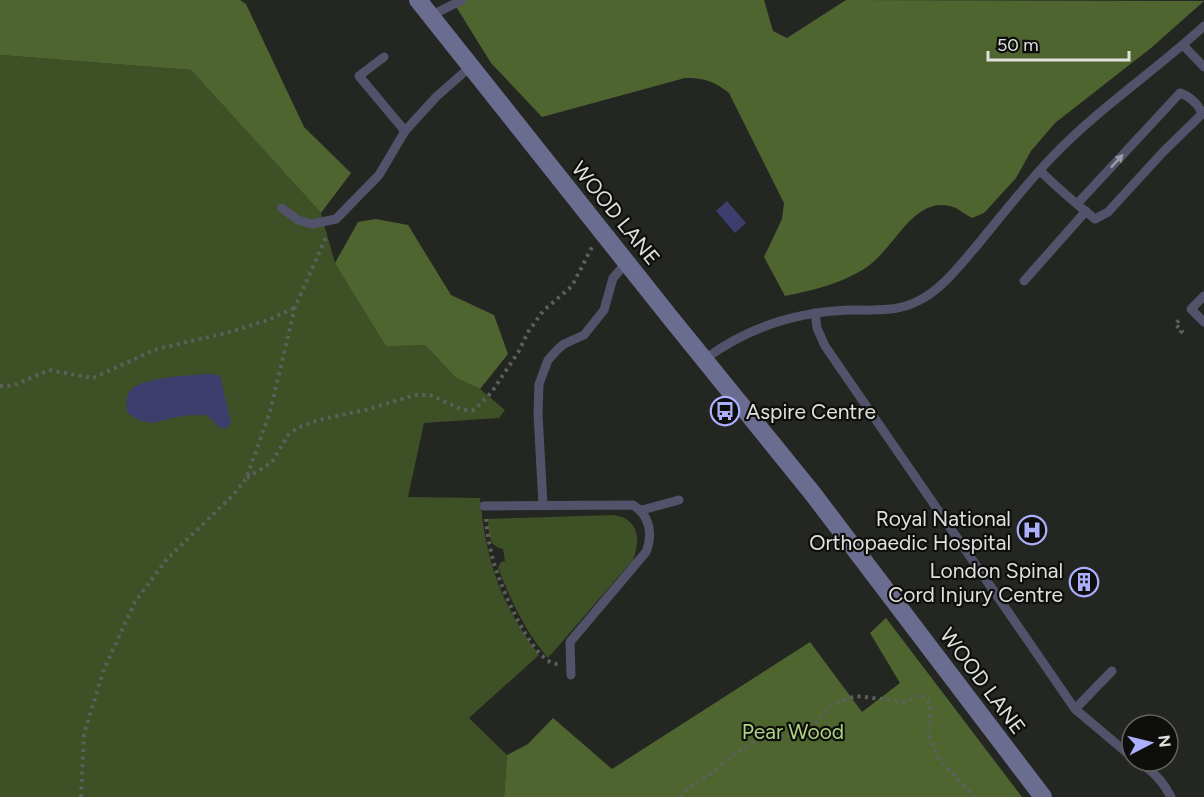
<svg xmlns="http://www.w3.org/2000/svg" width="1204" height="797" font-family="Figtree,sans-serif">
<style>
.green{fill:#3e5025}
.forest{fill:#4f6530}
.water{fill:#3d3d6e}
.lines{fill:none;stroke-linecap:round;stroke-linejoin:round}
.path{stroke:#5d5f5b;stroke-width:4;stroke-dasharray:3 4.5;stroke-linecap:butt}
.lane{stroke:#52536a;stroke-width:9}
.secondary{stroke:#6a6c90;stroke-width:18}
.oneway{fill:#999aa4}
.labels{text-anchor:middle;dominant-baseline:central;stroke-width:4.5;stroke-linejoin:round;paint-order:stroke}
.street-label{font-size:21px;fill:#e0e1de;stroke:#0e0f0d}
.poi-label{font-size:21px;fill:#e0e1de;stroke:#0e0f0d;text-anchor:end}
.park-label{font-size:21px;fill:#aed281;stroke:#0e0f0d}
</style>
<rect width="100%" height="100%" fill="#242622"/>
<g class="green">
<path d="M0,55L191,70L321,213L335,263L350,286L425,345L456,378L480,389L505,410L499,418L424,423L408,497L480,498C486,561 500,603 539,655L469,718L507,755L504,797H0Z"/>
<path d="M613,515C639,518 641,540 633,560L548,658C525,631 511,601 498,568L501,562L505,561L503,549C488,547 489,532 488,519Z"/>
</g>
<g class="forest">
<path d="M0,0H240L246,4L304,127L351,173L321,213L191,70L0,55Z"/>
<path d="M452,0H764L773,31L787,38L846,0L1204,1L1151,48L1055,123L1031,151L1016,178L984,213L972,218C966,215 961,211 956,208C917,192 897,243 872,263C849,282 814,290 785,296L764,257L782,219L784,203L729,93C714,81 704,78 685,78L542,117L491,63Z"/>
<path d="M376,219L408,225L451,295L494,315L508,354L480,389L456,378L425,345L386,346L335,263L358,222Z"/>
<path d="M886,618L1022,797H504L507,755L528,744L553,718L612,769L810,642L862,712L900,683L870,633Z"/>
</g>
<g class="water">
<path d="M727,201L746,223L735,233L716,211Z"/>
<path d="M205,374L220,375L231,423L225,429L219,427L207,415C199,415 190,415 182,416C158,420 149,430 127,412C126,403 126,392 134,387C150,377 186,376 205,374Z"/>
</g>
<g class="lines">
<g class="path">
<path d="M1180,333L1182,331L1175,324L1182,318"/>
<path d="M0,386H12L49,370L93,378L157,349L230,332L268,320L294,308"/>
<path d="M247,478L272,462L288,435L299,427L319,420L365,410L415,395H430L463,410H474L491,393L519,351L528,332L543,311L572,286L593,245"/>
<path d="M486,519C487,531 489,544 492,556C497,579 532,665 558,664"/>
<path d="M81,797L84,734L104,669L135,602L167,559L233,495L246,479L270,412L295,307L327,235"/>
<path d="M680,797L687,788L709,775L732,756L758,740L795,734L814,725L833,704L856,696L906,702L921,694L931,704L928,734L938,757L974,797"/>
</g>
<g class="lane">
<path d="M430,16L462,0"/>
<path d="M1183,45L1204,67"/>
<path d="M384,57L359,76L405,131"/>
<path d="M1040,171C1058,188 1076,204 1095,219L1108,212L1163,152L1202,114C1199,104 1189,96 1180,93L1077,204"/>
<path d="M282,208L298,220L312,224L336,219L379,175L405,131L436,97L470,67"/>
<path d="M1024,281L1086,211"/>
<path d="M1204,296L1191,309L1204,322"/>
<path d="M815,313L817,328L825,346L1075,709L1132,757"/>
<path d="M705,359C748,327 795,312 849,310C872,310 895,312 916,302C941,291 961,264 979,243C1003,214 1026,184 1053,156C1099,108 1155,71 1204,26"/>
<path d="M543,505L538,414L539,384L548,360L558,349L564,344L584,335L604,310L613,278L627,262"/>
<path d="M484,506L633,505C650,515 653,535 646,552L570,642L571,675"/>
<path d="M642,510L679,500"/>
<path d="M1075,709L1112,671"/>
<path d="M1137,761C1153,770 1163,781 1171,797"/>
</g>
<path class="secondary" d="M418,0L669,316L813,494L1043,797"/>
</g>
<defs><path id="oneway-solid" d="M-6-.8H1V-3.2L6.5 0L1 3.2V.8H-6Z" transform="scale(1.5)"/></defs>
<use class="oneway" href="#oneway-solid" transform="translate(1117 161) rotate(-47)"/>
<defs>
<g id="bus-ring" transform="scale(1.5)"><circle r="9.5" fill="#0e0f0d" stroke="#acaffb" stroke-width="1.5"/><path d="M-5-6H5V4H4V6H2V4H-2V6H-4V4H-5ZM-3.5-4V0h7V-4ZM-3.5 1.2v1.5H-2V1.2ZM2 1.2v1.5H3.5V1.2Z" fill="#acaffb"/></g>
<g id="hospital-ring" transform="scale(1.5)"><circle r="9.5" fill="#0e0f0d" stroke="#acaffb" stroke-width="1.5"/><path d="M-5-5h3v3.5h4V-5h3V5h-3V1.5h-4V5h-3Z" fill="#acaffb"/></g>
<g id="building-ring" transform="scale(1.5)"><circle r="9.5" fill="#0e0f0d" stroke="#acaffb" stroke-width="1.5"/><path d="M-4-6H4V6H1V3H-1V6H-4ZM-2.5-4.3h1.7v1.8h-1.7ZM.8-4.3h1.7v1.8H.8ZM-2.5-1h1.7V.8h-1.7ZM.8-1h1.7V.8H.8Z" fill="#acaffb"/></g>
</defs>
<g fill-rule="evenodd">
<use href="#bus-ring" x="725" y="411"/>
<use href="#hospital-ring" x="1032" y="530"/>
<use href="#building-ring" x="1084" y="582"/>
</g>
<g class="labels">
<g class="street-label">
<text transform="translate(616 213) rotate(51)">WOOD LANE</text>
<text transform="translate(983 681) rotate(53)">WOOD LANE</text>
</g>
<g class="poi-label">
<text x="746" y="411" text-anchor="start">Aspire Centre</text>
<text x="1011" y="518">Royal National<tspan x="1011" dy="24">Orthopaedic Hospital</tspan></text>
<text x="1063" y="570">London Spinal<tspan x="1063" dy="24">Cord Injury Centre</tspan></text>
</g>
<g class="park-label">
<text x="793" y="731">Pear Wood</text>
</g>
</g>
<g transform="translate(1150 743) rotate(83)"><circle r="28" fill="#0e0f0d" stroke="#626361" stroke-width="1.5"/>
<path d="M0-4.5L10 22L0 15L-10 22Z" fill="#acaffb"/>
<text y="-9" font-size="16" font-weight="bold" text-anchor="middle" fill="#e0e1de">N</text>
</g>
<path d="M988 51v9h141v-9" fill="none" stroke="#e0e1de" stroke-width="3"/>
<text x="997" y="51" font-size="18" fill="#e0e1de" stroke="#0e0f0d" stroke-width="4.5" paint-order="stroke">50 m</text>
</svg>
